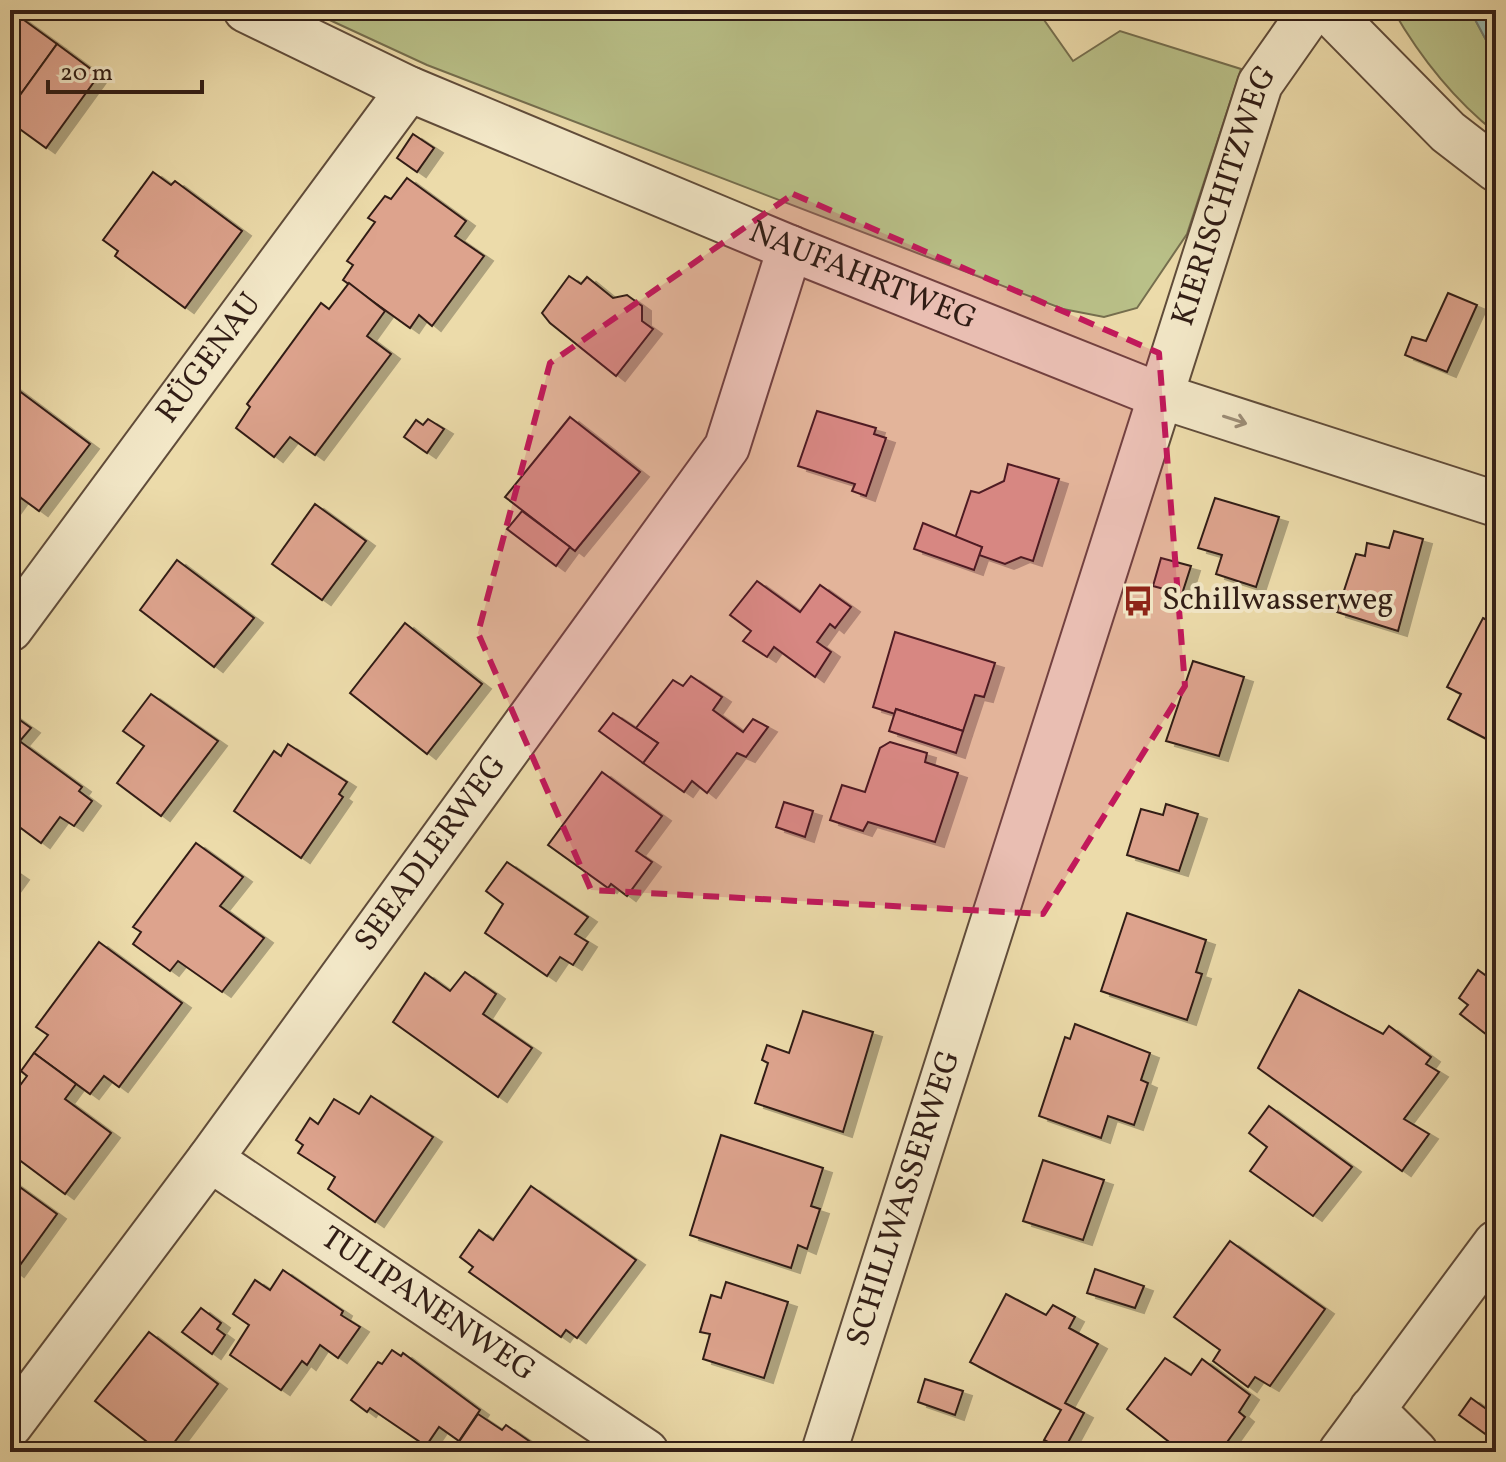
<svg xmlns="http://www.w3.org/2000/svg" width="1506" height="1462" font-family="Vollkorn,serif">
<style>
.green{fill:#b9c088;stroke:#756e4e;stroke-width:2}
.water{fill:#99baaf;stroke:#6f7b71;stroke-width:2}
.building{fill:#dda38d;stroke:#311d15;stroke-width:2;filter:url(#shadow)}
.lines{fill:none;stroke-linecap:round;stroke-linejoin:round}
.street-casing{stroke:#604c3a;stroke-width:48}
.street{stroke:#f3e8c8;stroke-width:44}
.oneway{stroke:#9c8d77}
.marked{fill:#c2185b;fill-opacity:0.2;stroke:#c2185b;stroke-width:6;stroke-dasharray:16 10;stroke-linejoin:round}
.labels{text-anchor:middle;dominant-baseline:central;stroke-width:8;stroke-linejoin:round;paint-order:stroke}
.street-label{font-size:32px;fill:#311d15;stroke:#f3e8c8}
.poi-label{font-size:32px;fill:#311d15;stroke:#f3e8c8;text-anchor:start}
</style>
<defs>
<filter id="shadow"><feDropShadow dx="9" dy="5" stdDeviation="0" flood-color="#0004"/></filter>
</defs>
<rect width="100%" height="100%" fill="#ecdbaa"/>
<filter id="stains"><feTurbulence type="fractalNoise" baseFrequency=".0025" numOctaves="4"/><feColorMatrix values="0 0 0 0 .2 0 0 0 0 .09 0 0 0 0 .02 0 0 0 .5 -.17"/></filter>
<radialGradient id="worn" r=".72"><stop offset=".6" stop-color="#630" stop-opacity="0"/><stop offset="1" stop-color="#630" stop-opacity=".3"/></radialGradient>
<g class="green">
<path d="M308,10H1037L1073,61L1120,31L1241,69L1187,234L1137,308L1104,317L1063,309L427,65Z"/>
<path d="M1393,10H1470L1486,40L1496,43V133C1453,99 1420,57 1393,10Z"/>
</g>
<path class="water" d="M1470,10H1496V43L1486,40Z"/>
<g class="building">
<path d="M17,15L57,44L10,109V25Z"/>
<path d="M57,44L99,75L46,148L10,122V109Z"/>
<path d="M413,134L434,148L417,172L397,158Z"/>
<path d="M153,172L171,185L175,181L242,231L185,308L115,256L118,251L103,240Z"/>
<path d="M407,178L466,221L455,236L484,256L432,326L419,315L410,328L343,280L353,265L347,261L375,222L368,218L385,196L391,199Z"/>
<path d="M569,276L581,284L587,277L613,298L627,295L642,306V321L653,329L616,376L550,323L542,313Z"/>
<path d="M349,283L385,311L367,336L391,354L315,455L290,437L274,457L236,428L250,407L247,404L321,303L329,309Z"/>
<path d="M1448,293L1477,305L1447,372L1405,355L1412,337L1426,341Z"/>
<path d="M10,384L90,444L39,511L10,490Z"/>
<path d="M817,411L876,428L874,434L886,438L866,496L852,491L855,484L798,466Z"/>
<path d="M570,417L640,472L575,551L505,497Z"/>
<path d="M428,419L444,429L427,453L404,437L416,420L423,425Z"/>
<path d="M1008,464L1059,479L1033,561L1021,557L1005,564L979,555L982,547L955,538L971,491L979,493L1004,481Z"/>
<path d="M10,490L20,497L10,511Z"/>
<path d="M1215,498L1279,517L1256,587L1216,574L1222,555L1198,548Z"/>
<path d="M315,504L366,541L322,600L272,564Z"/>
<path d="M522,511L570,547L556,566L507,529Z"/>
<path d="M923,523L982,547L974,570L914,549Z"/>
<path d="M1394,531L1423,539L1398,631L1337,612L1356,554L1365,556L1367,543L1389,548Z"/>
<path d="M1161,558L1191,566L1182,594L1153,586Z"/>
<path d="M177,560L254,618L214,667L140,610Z"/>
<path d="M757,581L800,612L820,585L851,607L835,628L830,624L817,642L831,652L815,677L774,647L767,657L743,641L751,631L730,615Z"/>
<path d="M1483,618L1496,625V744L1448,719L1461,694L1447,687Z"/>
<path d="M405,623L482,684L427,754L350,693Z"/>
<path d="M895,632L995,663L984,697L975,695L963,731L896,709L895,714L873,707Z"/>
<path d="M1193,661L1244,677L1219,756L1166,741Z"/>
<path d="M691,676L722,697L713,710L743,732L753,719L768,727L746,757L737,753L707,793L692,781L684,792L643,763L658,743L636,728L673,680L683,686Z"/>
<path d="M151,694L218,741L161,816L117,783L144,746L123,731Z"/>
<path d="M896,709L963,731L956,753L889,731Z"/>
<path d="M10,713L31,728L20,741L10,734Z"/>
<path d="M613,713L658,743L643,763L599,731Z"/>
<path d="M10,734L82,787L79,791L92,801L74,826L60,817L41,843L10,820Z"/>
<path d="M890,742L927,753L925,762L958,773L935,842L868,822L863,831L830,820L842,785L865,792L880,748Z"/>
<path d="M288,744L347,782L339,794L343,797L301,858L234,811L274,751L281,756Z"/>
<path d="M602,772L662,816L636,851L652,862L627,896L611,884L608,888L548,845Z"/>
<path d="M784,802L813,811L805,837L776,827Z"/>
<path d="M1166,804L1198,814L1179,871L1127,855L1141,809L1163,815Z"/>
<path d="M196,843L243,877L220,906L264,938L222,992L178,961L170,971L133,944L141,932L133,927Z"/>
<path d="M507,862L588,917L575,934L588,942L573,965L560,957L547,976L485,933L503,904L486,891Z"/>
<path d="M10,868L20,875L10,889Z"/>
<path d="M1127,913L1206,940L1196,972L1202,974L1187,1020L1101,991Z"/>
<path d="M99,942L182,1003L119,1087L104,1076L90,1094L34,1053L48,1035L36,1027Z"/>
<path d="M1496,964V1042L1460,1014L1468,1005L1459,998L1478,970L1488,977Z"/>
<path d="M465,972L496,994L483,1014L532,1048L498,1097L393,1022L425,973L450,991Z"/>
<path d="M1299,990L1383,1034L1389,1026L1431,1057L1426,1064L1439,1072L1404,1119L1429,1134L1402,1171L1258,1068Z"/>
<path d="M803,1011L873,1032L843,1132L755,1103L768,1063L762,1060L767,1045L789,1053Z"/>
<path d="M1075,1024L1150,1053L1141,1080L1148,1083L1134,1125L1108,1116L1101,1138L1039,1116L1065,1037L1070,1039Z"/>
<path d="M34,1053L76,1084L65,1099L111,1133L65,1194L10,1153V1099L27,1076L21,1071Z"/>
<path d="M371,1096L433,1137L375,1222L328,1189L335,1177L298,1153L303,1145L296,1140L310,1118L318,1124L334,1099L359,1114Z"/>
<path d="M1269,1106L1352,1167L1313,1216L1250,1171L1267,1147L1249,1133Z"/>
<path d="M721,1135L823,1168L811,1206L820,1209L807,1249L798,1245L791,1268L690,1235Z"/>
<path d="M1043,1160L1104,1180L1083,1240L1023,1221Z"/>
<path d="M10,1180L57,1214L15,1272L10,1268Z"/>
<path d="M531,1186L636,1260L577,1338L566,1330L561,1337L469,1272L473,1267L460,1257L479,1230L493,1240Z"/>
<path d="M1230,1241L1325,1309L1270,1386L1255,1377L1248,1387L1213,1361L1220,1350L1174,1317Z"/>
<path d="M1095,1269L1144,1286L1135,1308L1087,1293Z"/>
<path d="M283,1270L343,1311L341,1315L360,1327L338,1358L320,1345L307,1365L302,1361L281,1390L230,1355L249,1325L233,1314L255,1280L270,1290Z"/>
<path d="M726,1282L788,1302L764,1378L703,1359L710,1334L700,1332L711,1295L721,1298Z"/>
<path d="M1006,1294L1046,1315L1053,1305L1075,1317L1069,1328L1098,1344L1065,1403L1084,1413L1064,1450L1044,1440L1061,1410L970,1362Z"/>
<path d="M201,1308L221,1323L217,1329L225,1335L212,1354L182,1332Z"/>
<path d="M149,1332L218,1384L167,1452H160L95,1401Z"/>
<path d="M392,1350L401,1356L403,1353L480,1410L459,1441L439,1427L426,1446L370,1408L367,1412L351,1400L378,1362L382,1364Z"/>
<path d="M1165,1358L1191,1375L1202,1359L1250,1395L1239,1412L1245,1417L1220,1452H1182L1127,1409Z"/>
<path d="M925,1379L963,1391L955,1415L918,1402Z"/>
<path d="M1471,1398L1496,1416L1495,1441L1459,1415Z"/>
<path d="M478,1414L502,1430L506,1425L545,1452H452Z"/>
</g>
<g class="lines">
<g class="street-casing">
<g id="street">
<path id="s1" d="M246,10L409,89L790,248L1161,396L1496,504"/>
<path d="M1328,10L1448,132L1496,169"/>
<path id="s2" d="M10,629L409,89"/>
<path id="s3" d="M210,1159L646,1452"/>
<path d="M1372,1409L1415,1452"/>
<path id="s4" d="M10,1425L210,1159L727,447L790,248"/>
<path id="s5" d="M824,1452L1260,84L1312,10"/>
<path d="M1341,1452L1496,1243"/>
</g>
</g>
<use href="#street" class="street"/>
</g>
<defs><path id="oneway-shaft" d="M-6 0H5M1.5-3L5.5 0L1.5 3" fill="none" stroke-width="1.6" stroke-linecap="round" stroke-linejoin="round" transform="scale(2)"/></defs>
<use class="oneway" href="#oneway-shaft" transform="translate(1235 420) rotate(18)"/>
<path class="marked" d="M793,194L1159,353L1185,686L1043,914L591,890L478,633L550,363Z"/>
<defs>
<g id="bus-bare" transform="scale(2.4)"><path d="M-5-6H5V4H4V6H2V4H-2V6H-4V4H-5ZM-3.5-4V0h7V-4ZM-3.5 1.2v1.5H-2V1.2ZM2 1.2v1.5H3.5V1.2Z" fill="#8f2418" stroke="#f3e8c8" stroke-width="2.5" paint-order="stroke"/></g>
</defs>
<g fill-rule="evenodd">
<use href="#bus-bare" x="1138" y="601"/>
</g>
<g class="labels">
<g class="street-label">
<text stroke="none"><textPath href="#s5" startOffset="1318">KIERISCHITZWEG</textPath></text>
<text stroke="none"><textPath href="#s1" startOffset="672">NAUFAHRTWEG</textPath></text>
<text stroke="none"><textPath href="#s2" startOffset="336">RÜGENAU</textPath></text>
<text stroke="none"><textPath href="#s4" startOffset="710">SEEADLERWEG</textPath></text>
<text stroke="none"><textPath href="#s5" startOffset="266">SCHILLWASSERWEG</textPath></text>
<text stroke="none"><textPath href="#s3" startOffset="262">TULIPANENWEG</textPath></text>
</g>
<g class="poi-label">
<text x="1162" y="601">Schillwasserweg</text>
</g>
</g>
<rect width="1506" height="1462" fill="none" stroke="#ecdbaa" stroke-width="40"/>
<rect x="12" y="12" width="1482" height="1438" fill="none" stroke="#311d15" stroke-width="4"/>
<rect x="20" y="20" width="1466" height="1422" fill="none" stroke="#311d15" stroke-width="2"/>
<path d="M48 80v12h154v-12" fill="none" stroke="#311d15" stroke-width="4"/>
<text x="60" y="80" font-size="24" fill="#311d15" stroke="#f3e8c8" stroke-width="6" paint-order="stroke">20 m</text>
<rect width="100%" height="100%" filter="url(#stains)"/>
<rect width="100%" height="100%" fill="url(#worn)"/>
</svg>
